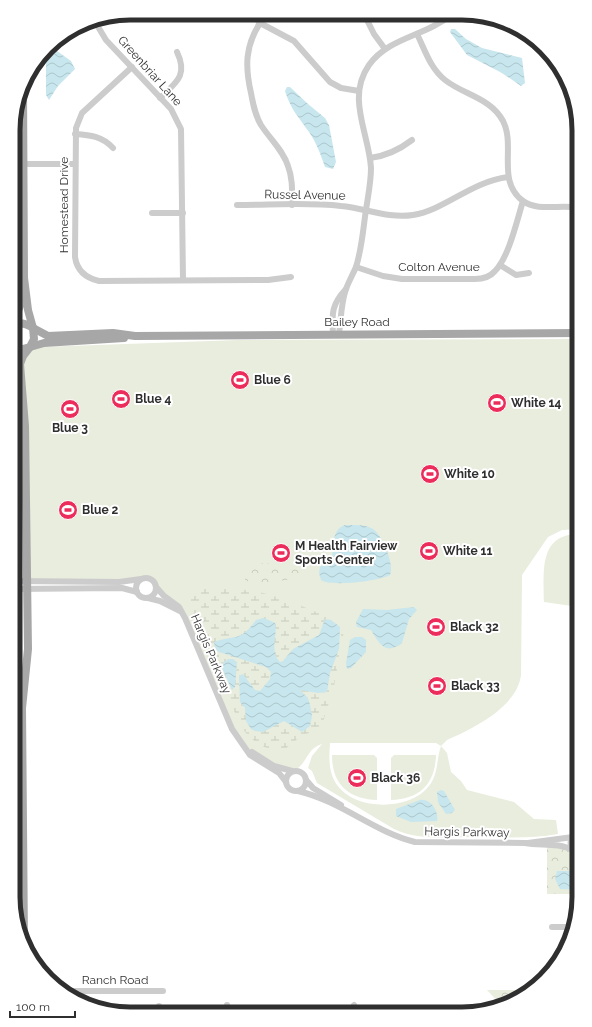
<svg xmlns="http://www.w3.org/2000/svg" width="592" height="1027" font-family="Raleway,sans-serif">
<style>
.grass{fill:#e8eddd;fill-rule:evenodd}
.wetland{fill:url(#wetland-marsh)}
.park{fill:url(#park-crowns)}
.water{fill:url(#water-waves)}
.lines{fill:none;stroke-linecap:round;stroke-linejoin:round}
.minor{stroke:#ccc;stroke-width:6}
.major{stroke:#a7a7a7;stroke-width:8}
.labels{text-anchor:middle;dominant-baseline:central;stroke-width:4;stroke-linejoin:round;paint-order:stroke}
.street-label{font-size:12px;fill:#2f2f2f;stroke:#fff}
.poi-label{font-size:12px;font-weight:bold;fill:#2f2f2f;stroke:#fff;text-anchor:start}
.rim{fill:none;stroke:#2f2f2f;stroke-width:5}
</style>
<defs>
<pattern id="wetland-marsh" width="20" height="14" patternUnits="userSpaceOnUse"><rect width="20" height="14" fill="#e8eddd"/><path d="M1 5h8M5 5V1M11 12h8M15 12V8" fill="none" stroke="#c7ccbe"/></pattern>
<pattern id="park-crowns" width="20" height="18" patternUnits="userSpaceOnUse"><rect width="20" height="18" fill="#e8eddd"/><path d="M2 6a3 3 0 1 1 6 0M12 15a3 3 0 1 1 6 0" fill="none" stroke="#c7ccbe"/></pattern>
<pattern id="water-waves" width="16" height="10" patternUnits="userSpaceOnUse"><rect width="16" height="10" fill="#c8e6ed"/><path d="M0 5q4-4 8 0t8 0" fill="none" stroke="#acc6cc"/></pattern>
</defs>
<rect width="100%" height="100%" fill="#fff"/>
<g class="grass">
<path d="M579,339V529L562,530L548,537L522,575L521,675C517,707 474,728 447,740L441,746L447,753L451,772L461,781L467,790L514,802L534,819L556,820L558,834C531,839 503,837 476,837C448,837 420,841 394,829L317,783L312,771L308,768L312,756L322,744C303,749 307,774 285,770L244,747L240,742L187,623L157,588C154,576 145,577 136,580L27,581L21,362L32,350L41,347L239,340ZM330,743H436L441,746C436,760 439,773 429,786C410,811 355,811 337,785C328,772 329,757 330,743Z"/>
<path d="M579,534V607L544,602C544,573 538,534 579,534Z"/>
<path d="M332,755H374L377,758V800C349,799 332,785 332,755Z"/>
<path d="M394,755H436C435,784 420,799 391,800V758Z"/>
</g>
<path class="wetland" d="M198,587C219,588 242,588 263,593C276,596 344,619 344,631L334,686L323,722L319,727L296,740L284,750C264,752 250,740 240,725L188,600L189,593Z"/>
<g class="park">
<path d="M255,563L279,564V567L286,568L291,566L294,569L301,570L303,578L298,582L291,579L268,583L245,581V565Z"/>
<path d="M547,847H560L579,855V894H547Z"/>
<path d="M487,990H524L502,1006Z"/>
</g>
<g class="water">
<path d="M451,29H455L466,39L482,48L522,58L525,83L521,86L502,73L467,55L450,32Z"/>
<path d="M50,46L71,61L75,69L58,86L49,100L46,95V51Z"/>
<path d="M287,87H290L308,104L325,118L329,125L336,162L333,169L325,167C321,155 316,142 309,132C299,118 290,108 285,91Z"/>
<path d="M345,525C353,525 366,524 373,529C382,535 395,565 390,575C380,581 330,587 321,580L319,573L320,567C324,563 330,561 332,555C335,544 331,530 345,525Z"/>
<path d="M414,607L417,610L409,619L402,643C385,656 379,643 371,630L357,627L356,622L363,609L387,610Z"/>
<path d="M264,618L275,623C278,636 269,651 280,662L283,661L293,649L319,635L325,619L331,620L340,627L339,649L330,673L327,692L318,693L300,690L308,698L310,705L312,716L310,726L302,732L284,721L263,732L255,731L251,729L246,721L245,708L240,702L239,676L243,674L255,690L260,691L270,679L271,672L266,667L219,652L215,649L214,642C236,634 239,643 256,620Z"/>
<path d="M355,637H362L366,640V652L351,668L347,669L346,663L350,640Z"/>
<path d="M228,659H233L237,662L235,687L232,690L222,668V664Z"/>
<path d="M441,790L444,791L455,810L452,813L446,814L438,802L437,792Z"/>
<path d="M420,800C430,798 439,811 437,821L411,822L396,816V809Z"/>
<path d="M557,871H579V890L560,889L555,879Z"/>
</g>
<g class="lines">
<g class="minor">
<path d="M252,14L260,23L294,41L330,82L341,88L359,91"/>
<path d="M364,14L374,34L385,49"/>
<path d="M94,20L106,40L171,109L181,129L183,280"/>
<path d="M260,23C245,46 245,67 251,93C253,104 255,115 261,125C270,139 283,150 288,166C293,179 292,192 292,205"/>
<path d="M417,34C425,50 430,68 445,80C464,95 491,98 503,121C516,146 496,181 523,201C538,212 561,204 579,208"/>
<path d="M132,67L82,113L76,128L75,257C77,271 86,278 99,281L268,280L291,277"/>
<path d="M160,98C177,82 188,75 177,52"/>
<path d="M75,134C90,135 102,136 113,148"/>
<path d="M370,158C386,156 399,150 412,140"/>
<path d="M24,164H74"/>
<path d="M237,205C271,205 307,202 341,206C365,208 388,219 413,215C445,210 470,182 508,177"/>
<path d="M152,213H183"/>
<path d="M500,265L516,275L529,273"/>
<path d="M356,267L383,276L402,279H475C483,279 490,277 495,271C509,257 517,220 523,201"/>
<path d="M333,334C332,314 331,305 346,289"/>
<path d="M339,334C341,319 341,303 346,289C349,281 353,274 356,267C362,248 363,229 366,210C368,196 371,182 371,168C369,133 346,98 369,65C389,37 426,36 451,15"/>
<circle cx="146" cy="588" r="10"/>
<path d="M13,581L119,582L141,579"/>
<path d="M157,588L164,596L179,607L185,618L232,729L250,755L279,773L286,782"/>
<path d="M13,589L122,588L137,592"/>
<path d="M148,598L160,601L180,611"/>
<path d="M252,752L274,766L292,771"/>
<circle cx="296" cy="781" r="10"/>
<path d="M307,781L313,788L341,805"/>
<path d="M298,791C341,801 374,832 415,842L525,843C540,846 559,842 572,850"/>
<path d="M528,843L573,837"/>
<path d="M579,854L572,850C569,842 571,836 579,833"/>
<path d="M552,927H573"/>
<path d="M67,991H163"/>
<path d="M227,1005V1013"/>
<path d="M354,1005L359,1014"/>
<path d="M159,1006V1013"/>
</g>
<g class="major">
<path d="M23,85L24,278L28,310L33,328"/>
<path d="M14,320L20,306L15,242L14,132"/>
<path d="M33,328L48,336L113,333L135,336L579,333"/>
<path d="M30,347L44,343L124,338"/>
<path d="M14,348L19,350L30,347L34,339L33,328C27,324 21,322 14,324"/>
<path d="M14,372L16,648L21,688"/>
<path d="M24,942L22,708L28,649L25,426L20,364L23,356L30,347"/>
</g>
</g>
<defs>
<g id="stadium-disc" transform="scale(1)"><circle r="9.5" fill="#ec2c5b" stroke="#fff"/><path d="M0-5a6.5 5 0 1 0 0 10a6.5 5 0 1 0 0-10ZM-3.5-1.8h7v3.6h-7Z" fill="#fff"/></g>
</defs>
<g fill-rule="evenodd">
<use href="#stadium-disc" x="240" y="380"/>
<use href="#stadium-disc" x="121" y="399"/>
<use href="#stadium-disc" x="497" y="403"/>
<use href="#stadium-disc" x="70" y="409"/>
<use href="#stadium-disc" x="430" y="474"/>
<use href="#stadium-disc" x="68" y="510"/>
<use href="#stadium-disc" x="429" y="551"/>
<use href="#stadium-disc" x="281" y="553"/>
<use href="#stadium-disc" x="436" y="627"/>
<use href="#stadium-disc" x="437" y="686"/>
<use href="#stadium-disc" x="357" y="778"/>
</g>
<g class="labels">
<g class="street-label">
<text transform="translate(150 71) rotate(48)">Greenbriar Lane</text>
<text transform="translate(305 195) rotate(1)">Russel Avenue</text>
<text transform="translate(64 205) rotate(-90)">Homestead Drive</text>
<text x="439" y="267">Colton Avenue</text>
<text x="357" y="322">Bailey Road</text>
<text transform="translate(211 654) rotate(67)">Hargis Parkway</text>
<text transform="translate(467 832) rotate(1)">Hargis Parkway</text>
<text x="115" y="980">Ranch Road</text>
</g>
<g class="poi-label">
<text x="254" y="380">Blue 6</text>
<text x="135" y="399">Blue 4</text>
<text x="511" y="403">White 14</text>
<text x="70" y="428" text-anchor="middle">Blue 3</text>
<text x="444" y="474">White 10</text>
<text x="82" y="510">Blue 2</text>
<text x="295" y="546">M Health Fairview<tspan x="295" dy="14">Sports Center</tspan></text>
<text x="443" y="551">White 11</text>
<text x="450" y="627">Black 32</text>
<text x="451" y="686">Black 33</text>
<text x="371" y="778">Black 36</text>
</g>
</g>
<path d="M0 0H592V1027H0ZM130 20H462A110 110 0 0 1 572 130V897A110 110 0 0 1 462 1007H130A110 110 0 0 1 20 897V130A110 110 0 0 1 130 20Z" fill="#fff" fill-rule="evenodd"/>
<path class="rim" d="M130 20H462A110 110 0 0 1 572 130V897A110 110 0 0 1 462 1007H130A110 110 0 0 1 20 897V130A110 110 0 0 1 130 20Z"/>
<path d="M10 1011v6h65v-6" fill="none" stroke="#2f2f2f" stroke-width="2"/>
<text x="16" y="1011" font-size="12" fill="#2f2f2f" stroke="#ffffff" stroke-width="3" paint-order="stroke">100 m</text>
</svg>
